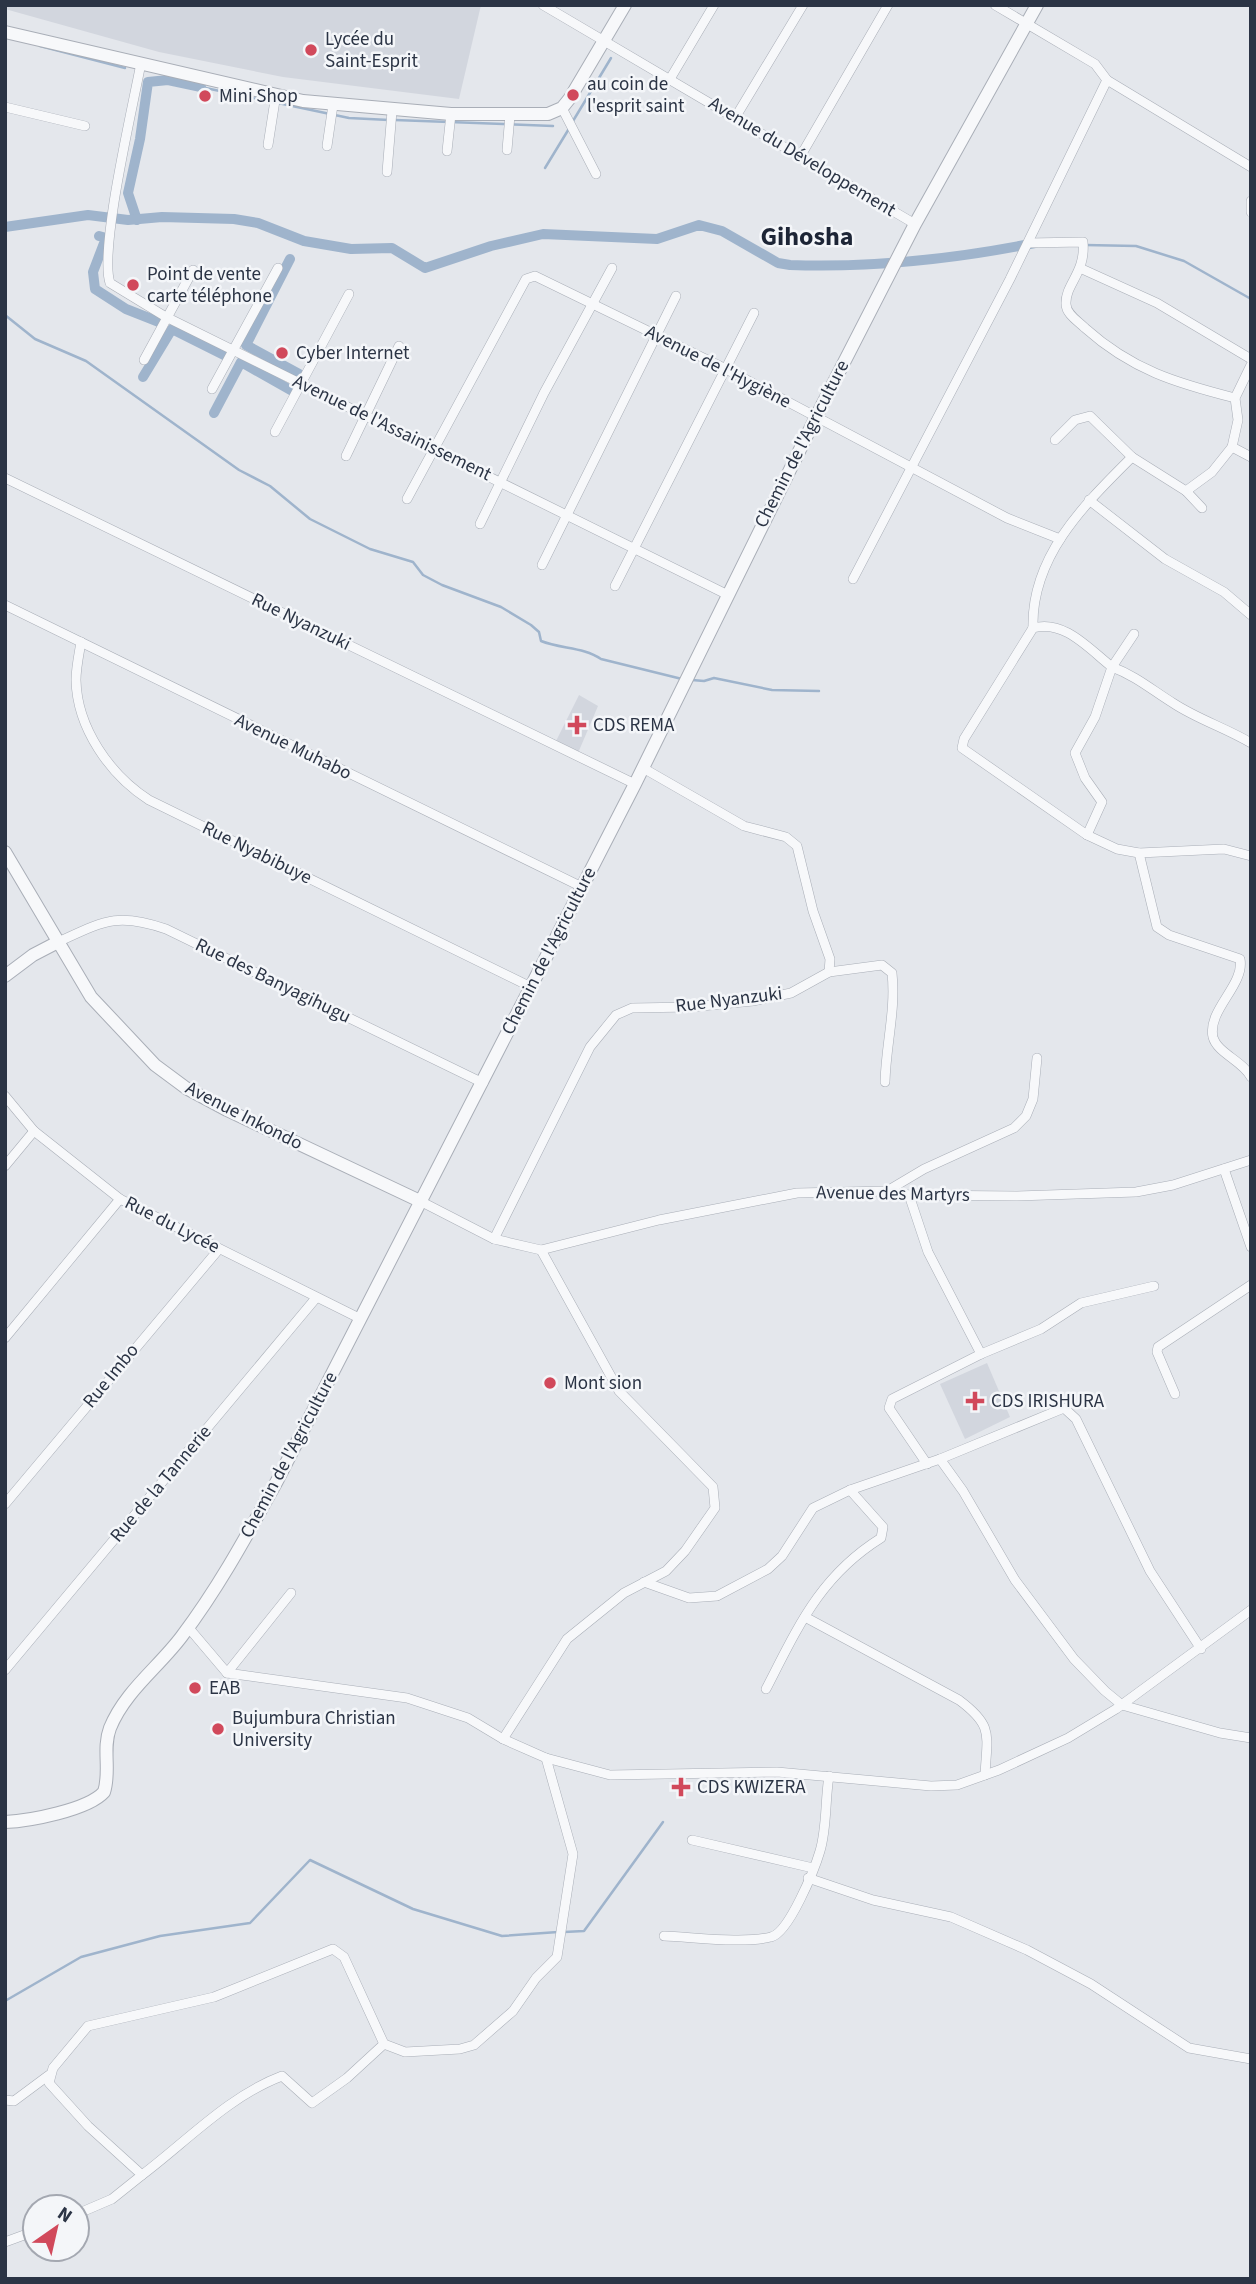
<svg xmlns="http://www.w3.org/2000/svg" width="1256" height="2284" font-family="'Source Sans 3',sans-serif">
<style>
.built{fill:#d2d6de}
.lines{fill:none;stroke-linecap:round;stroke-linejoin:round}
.stream{stroke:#9fb4cc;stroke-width:2.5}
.canal{stroke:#9fb4cc;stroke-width:10}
.minor-casing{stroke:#a9aeb7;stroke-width:10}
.tertiary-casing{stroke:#a9aeb7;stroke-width:14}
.minor{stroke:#f7f8fa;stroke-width:9}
.tertiary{stroke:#f7f8fa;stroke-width:12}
.poi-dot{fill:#d1495b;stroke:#f4f6f9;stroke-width:2.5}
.labels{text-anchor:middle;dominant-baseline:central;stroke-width:5;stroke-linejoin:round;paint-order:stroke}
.poi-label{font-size:19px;fill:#2b3445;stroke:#f4f6f9;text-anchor:start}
.street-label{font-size:19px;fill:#2b3445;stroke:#f4f6f9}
.district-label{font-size:26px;font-weight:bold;fill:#1d2536;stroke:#f4f6f9}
</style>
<rect width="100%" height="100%" fill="#e4e7ec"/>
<g class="built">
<path d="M5,5H481L459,99L283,77L159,52L5,9Z"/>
<path d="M579,695L598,706L578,753L555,743Z"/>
<path d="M987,1363L1010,1417L965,1439L940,1384Z"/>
</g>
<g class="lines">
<g class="stream">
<path d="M40,46L125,68"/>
<path d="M201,87L271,102"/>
<path d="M278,103L349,118L389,120"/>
<path d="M395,120L553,126"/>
<path d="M573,121L611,58"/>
<path d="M545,168L570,127"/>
<path d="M1085,245L1136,246L1184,261L1251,299"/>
<path d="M5,315L35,339L86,361L239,470L270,486L310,519L370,549L413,562L423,575L442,585L501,607L531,625L539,632L541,641C561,649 584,647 601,659L682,679"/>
<path d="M692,680L704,681L714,678L772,690L819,691"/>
<path d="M564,1932L584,1931L663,1822"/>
<path d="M5,2001L81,1957L160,1936L250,1923L310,1860L413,1909L502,1936L558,1932"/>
</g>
<g class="canal">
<path d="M137,220L128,193L140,139L148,82L168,80L201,87"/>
<path d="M5,227L88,215L128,220L162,217L234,219L258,223L304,241L351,249L392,248L425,268L491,246L543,234L657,239L699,225L722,231L778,263L790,265C872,268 954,259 1035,243"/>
<path d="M99,236L106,238L93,272L95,289L126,309L159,322"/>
<path d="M290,259L246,345L299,374"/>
<path d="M143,377L172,329L226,356"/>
<path d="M214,413L241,362L294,392"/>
</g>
<g class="minor-casing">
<g id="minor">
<path d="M543,5L915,224"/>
<path d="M141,63C133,106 99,249 110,283L166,317L726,594"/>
<path d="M670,79L714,5"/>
<path d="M1107,80L1251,167"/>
<path d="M5,107L85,126"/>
<path d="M562,108L596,174"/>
<path d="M735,118L803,5"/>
<path d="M268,145L276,94"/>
<path d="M327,146L333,105"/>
<path d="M507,150L510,115"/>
<path d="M447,151L451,114"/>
<path d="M800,157L888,5"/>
<path d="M387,172L392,111"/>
<path d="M1251,201V212"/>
<path d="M1028,243L1083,242C1086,273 1065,284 1066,304C1066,314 1078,321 1085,328C1132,370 1176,383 1235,398"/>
<path d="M1082,269L1157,303L1251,359"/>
<path d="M144,360L193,270"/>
<path d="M212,389L278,268"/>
<path d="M275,432L349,294"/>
<path d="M1055,440L1075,420L1090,416L1132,457L1186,491"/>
<path d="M1232,447L1251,457"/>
<path d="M346,456L399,346"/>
<path d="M5,478L635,784"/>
<path d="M407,499L526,279L535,276L724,368L1007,518L1060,539"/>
<path d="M1089,500L1165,559L1224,592L1251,615"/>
<path d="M1202,508L1186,491L1212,472L1232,447L1238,420L1235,398L1251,365"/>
<path d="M480,524L544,393L612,268"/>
<path d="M542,565L676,296"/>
<path d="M853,579L1010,279L1107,80L1095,64L995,5"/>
<path d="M615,586L754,313"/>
<path d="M5,605L582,887"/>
<path d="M1033,628C1031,556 1085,504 1132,457"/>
<path d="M1134,634L1112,667C1089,649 1064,619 1033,628L964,739L962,748L1087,835L1117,849L1139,853L1224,849L1251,856"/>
<path d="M81,642C79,654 76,668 76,680C77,728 110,775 149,800L531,987"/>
<path d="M643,768L744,826L786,837L797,846L813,911L830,959L829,972"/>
<path d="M1087,835L1102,802L1085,778L1075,753L1095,717L1112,667C1136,676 1152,690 1173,703C1197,719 1226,728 1251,743"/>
<path d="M1139,853L1157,927L1169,935L1240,959C1245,985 1207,1010 1213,1037C1217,1053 1243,1061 1251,1077"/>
<path d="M58,942C104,921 117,912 166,929L483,1083"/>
<path d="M5,1096L34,1131L120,1199L361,1319"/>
<path d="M5,1166L34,1131"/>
<path d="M1224,1169L1251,1247"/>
<path d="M887,1191L924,1169L1014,1128L1026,1116L1033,1099L1037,1058"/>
<path d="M909,1195L928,1252L981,1354"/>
<path d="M422,1202L494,1239L541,1250L659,1220L797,1193L887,1191L909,1195L1017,1196L1136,1192L1173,1185L1251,1160"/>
<path d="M494,1239L590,1047L616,1015L632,1008L691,1007L753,1001L791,993L829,972L882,965L892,973C896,1010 886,1044 885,1082"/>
<path d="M5,1338L120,1199"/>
<path d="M1175,1394L1157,1352L1158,1347L1251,1285"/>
<path d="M940,1459L963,1491L1015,1580L1074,1659L1105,1691L1122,1705L1220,1733L1251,1738"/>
<path d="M927,1464L889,1408L892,1399L981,1354L1041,1329L1081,1303L1154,1286"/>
<path d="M5,1504L219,1249"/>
<path d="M644,1582L689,1598L717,1596L768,1569L782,1556L813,1508L850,1490L940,1459L1064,1408L1076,1419L1150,1571L1201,1649"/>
<path d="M805,1617L959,1700C994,1726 987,1735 985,1775"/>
<path d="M188,1627L227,1673L407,1698L468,1718L503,1739L546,1758L610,1775L777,1772L931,1786L957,1785L999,1770L1068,1738L1116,1709L1251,1610"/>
<path d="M5,1670L316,1298"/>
<path d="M227,1673L291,1593"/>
<path d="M766,1689C798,1627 820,1576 881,1538L883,1527L850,1490"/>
<path d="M503,1739L567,1639L624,1593L666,1571L685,1551L715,1508L713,1487L619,1391L541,1250"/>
<path d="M692,1840L813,1868"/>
<path d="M808,1878L873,1900L951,1917L1027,1950L1091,1984L1189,2048L1251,2059"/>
<path d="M664,1936C693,1937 744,1944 771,1937C789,1933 815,1868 820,1851C827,1828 825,1800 829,1776"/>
<path d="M5,2100L14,2101L49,2075"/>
<path d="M142,2175C187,2141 229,2096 282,2076L312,2103L347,2078L384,2044"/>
<path d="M77,2214L112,2199L142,2175L88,2126L49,2083L53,2068L88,2026L214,1997L333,1949L344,1957L384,2044L405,2052L460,2049L474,2045L513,2011L536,1978L557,1957L573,1854L546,1758"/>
<path d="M5,2242L35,2231"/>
</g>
</g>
<g class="tertiary-casing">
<g id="tertiary">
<path d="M5,32L303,101L451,114H548L562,108L570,98L625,5"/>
<path d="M5,852L91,997L155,1065L186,1088L227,1110L422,1202"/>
<path d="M5,976L33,955L58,942"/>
<path d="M5,1822C29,1821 88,1810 104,1792C111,1771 102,1749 110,1728C125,1691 159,1667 182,1636C219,1587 247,1535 277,1481L635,784L816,417L915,224L1037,5"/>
</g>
</g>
<use href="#minor" class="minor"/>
<use href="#tertiary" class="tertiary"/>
</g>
<g class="poi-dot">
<circle cx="311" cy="50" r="7"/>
<circle cx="573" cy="95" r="7"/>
<circle cx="205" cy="96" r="7"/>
<circle cx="133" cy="285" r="7"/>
<circle cx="282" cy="353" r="7"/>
<path d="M573.5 714.5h7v7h7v7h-7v7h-7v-7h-7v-7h7z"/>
<circle cx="550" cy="1383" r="7"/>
<path d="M971.5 1390.5h7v7h7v7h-7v7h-7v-7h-7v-7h7z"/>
<circle cx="195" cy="1688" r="7"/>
<circle cx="218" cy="1729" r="7"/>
<path d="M677.5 1776.5h7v7h7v7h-7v7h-7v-7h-7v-7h7z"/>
</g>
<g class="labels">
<g class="poi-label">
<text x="325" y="39">Lycée du<tspan x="325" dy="22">Saint-Esprit</tspan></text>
<text x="587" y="84">au coin de<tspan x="587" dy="22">l'esprit saint</tspan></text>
<text x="219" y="96">Mini Shop</text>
<text x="147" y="274">Point de vente<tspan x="147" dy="22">carte téléphone</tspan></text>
<text x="296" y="353">Cyber Internet</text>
<text x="593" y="725">CDS REMA</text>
<text x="564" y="1383">Mont sion</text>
<text x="991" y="1401">CDS IRISHURA</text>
<text x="209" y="1688">EAB</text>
<text x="232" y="1718">Bujumbura Christian<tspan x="232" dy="22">University</tspan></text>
<text x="697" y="1787">CDS KWIZERA</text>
</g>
<g class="street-label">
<text transform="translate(802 157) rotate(31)">Avenue du Développement</text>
<text transform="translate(718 367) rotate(27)">Avenue de l'Hygiène</text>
<text transform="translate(392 428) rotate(26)">Avenue de l'Assainissement</text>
<text transform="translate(802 444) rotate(-63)">Chemin de l'Agriculture</text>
<text transform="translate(301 622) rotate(26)">Rue Nyanzuki</text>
<text transform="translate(293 747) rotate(26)">Avenue Muhabo</text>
<text transform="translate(257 853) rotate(26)">Rue Nyabibuye</text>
<text transform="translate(549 951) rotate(-63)">Chemin de l'Agriculture</text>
<text transform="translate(273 981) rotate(26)">Rue des Banyagihugu</text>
<text transform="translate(729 1000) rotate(-7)">Rue Nyanzuki</text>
<text transform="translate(244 1116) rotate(27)">Avenue Inkondo</text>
<text transform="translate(893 1194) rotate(1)">Avenue des Martyrs</text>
<text transform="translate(172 1225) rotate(27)">Rue du Lycée</text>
<text transform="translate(111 1376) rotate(-51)">Rue Imbo</text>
<text transform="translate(289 1455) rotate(-62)">Chemin de l'Agriculture</text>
<text transform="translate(161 1484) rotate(-50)">Rue de la Tannerie</text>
</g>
<g class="district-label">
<text x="807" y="236">Gihosha</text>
</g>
</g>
<rect width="1256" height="2284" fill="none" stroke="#2b3445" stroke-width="14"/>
<g transform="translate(56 2228) rotate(34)"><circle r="33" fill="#f4f6f9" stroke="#a4a8b1" stroke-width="2"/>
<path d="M0-5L12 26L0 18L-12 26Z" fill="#d1495b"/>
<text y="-10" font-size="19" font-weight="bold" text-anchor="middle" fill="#2b3445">N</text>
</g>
</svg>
